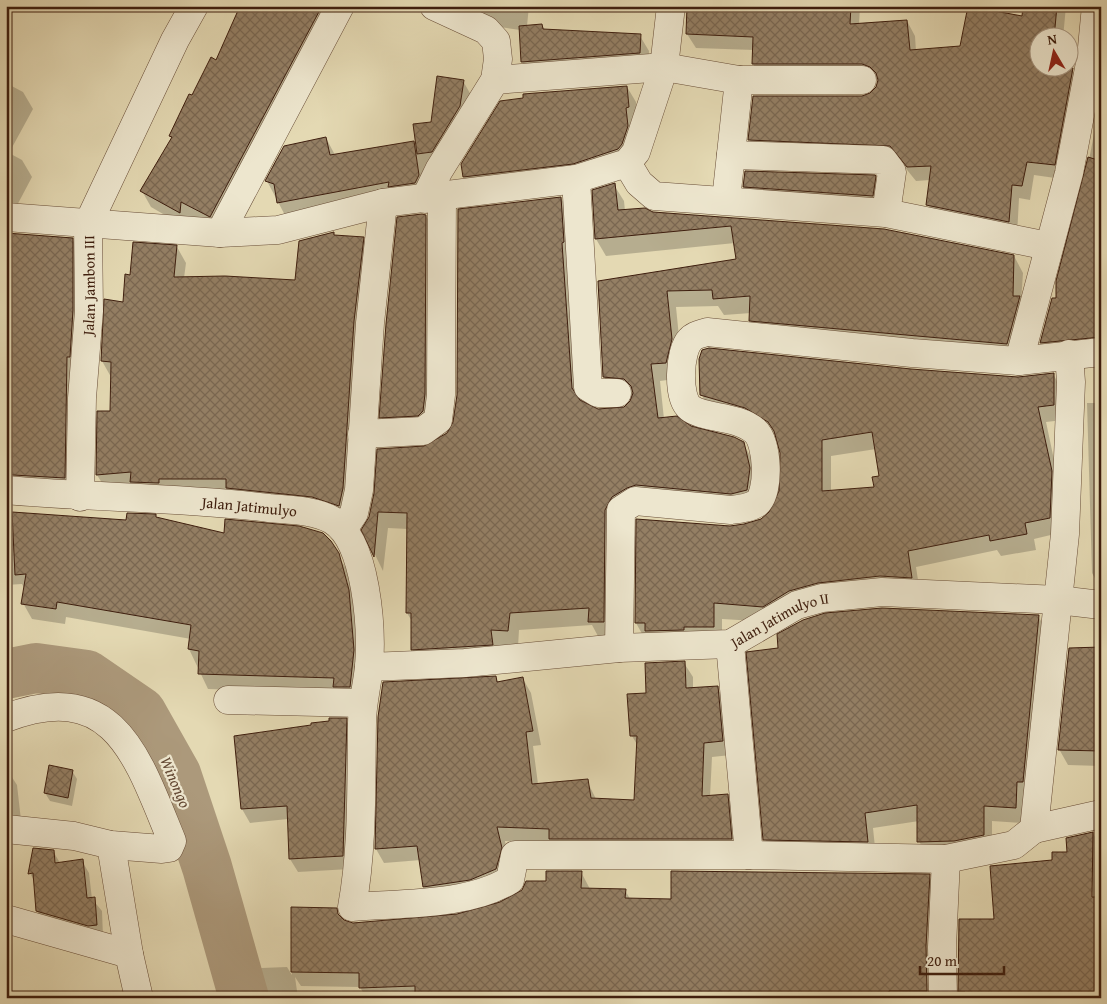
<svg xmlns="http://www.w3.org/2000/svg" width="1107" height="1004" font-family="'Gentium Book Plus',serif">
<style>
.shadow{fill:#0003;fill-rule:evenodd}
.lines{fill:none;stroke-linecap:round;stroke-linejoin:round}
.river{stroke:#ac997b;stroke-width:50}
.building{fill:url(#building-cross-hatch);stroke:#3e1e0e;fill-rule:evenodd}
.minor-casing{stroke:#684d37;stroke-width:29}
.minor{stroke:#ede6ce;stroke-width:28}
.labels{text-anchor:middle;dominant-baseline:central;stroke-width:4.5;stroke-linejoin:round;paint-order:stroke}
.street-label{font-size:15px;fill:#3e1e0e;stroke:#ede6ce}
.water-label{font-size:16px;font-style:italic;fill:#644934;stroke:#ede6ce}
</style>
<defs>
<pattern id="building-cross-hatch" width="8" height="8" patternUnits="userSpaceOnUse" patternTransform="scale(1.25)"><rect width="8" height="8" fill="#947f64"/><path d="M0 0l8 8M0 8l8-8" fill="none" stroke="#7a6751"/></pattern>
</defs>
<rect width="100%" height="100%" fill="#e4d9b3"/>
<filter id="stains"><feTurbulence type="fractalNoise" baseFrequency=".004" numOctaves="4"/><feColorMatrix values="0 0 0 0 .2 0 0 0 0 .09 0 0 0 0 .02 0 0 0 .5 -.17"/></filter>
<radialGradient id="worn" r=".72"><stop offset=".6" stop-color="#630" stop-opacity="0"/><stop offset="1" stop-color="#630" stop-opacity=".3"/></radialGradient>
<g class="shadow">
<path d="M242,6H345L220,232L189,229L151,207L142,191L172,139L170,136L217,61Z"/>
<path d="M469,6H529L527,26L542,25L545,30L640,36L649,51L648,68L531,77L522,62L520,30L500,27L474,15Z"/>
<path d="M688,6H860L859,25L907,21L915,36L916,51L961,47L1024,17V6H1066L1063,38H1040V68L1072,70L1081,84L1062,179L1034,175L1030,200L1019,198L1017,236L936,219L928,205L930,180L916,181L899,160L758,154L750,140L870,95L876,89L879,80L871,78H761L753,64L754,50L696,48L687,34Z"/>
<path d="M463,81L471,95L439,165L424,167L428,192L287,219L267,181L326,138L335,155L414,142L417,148L432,123Z"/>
<path d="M6,83L23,92L33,109L9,153L22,160L32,177L13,213L6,209Z"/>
<path d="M627,87L636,102L638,123L630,160L473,193L464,177L462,164Z"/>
<path d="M1101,97V353L1051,359L1041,343L1057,299L1086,176Z"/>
<path d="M874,177L884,194L882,213L754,204L744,187Z"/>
<path d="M614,185L624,201L625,211L1014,256L1023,273L1017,361L760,337L750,320L751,313L724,315L718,306L676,307L681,357L675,379L660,381L664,419L743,443L753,461L756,507L636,504L613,638H599L592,625L519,630L518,647L422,666L412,649L413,623L407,613L408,529L388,528L383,571L363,530L425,448L448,434L561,198L570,215L571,259L581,402L598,410L625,408L632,401L633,396L614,394L604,377L599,282L737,260L735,243L606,256L596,239L594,191Z"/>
<path d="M426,216L434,230L426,430L389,432L381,417Z"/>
<path d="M333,233L335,236L363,238L372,255L348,522L107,491L97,475L111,412V377L102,361L124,303L131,276L177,247L186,263L184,278L296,282Z"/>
<path d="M6,234L72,239L81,254L73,493H6Z"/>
<path d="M699,370H911L1018,378L1053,374L1062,390L1063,420L1046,422L1060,488L1059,533L1034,539L1036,550L1001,556L997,550L916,567L920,593L890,592L773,622L722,619V643L645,639L636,623L730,527L744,525L766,517L780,494L783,466L776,436L764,427L711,412L699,390ZM876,449L880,477L876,488L831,492V456Z"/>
<path d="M1087,403H1101V589L1092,573Z"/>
<path d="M6,513L127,521L156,518L225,534L330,542L347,570L358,607L359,702L338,693L208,689L189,649L191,639L66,617L65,624L32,619L23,603L25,590L22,584L6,585Z"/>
<path d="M1038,616L1047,631L1024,823L992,821V850L927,856L919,841V821L873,828L876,857L773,855L765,839Z"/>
<path d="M1101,649V766L1068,765L1059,749Z"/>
<path d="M684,663L693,677V689L717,688L726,702L731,755L712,757L710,797L727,796L735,810L739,853L505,841L509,863L504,884L433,901L424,887L421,860L384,863L376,849L495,677L499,683L523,679L531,693L541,745L533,746L538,784L587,781L596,799L635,801L638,746L632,736L629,695L647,694Z"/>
<path d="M346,720L354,733L350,869L298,872L290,859L288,819L250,823L242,809L235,737Z"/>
<path d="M6,768L17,785L22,829L6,831Z"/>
<path d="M72,771L77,779L72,806L50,801L45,793Z"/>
<path d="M1093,833L1096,839H1101V998H959L960,920H995L1053,861L1068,853Z"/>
<path d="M53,851L60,863L82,861L89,873L92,899L102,911L103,937L44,923L37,911L35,883L30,873Z"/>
<path d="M581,872L590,889L625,890L630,899L672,901L929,876L938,891L935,998H366L360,987L301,986L295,977L298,998H266L261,968L287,967L292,975V908L336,910L343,921L353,924L457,916L501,904L547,882Z"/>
<path d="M6,937L11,945L7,965H6Z"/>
</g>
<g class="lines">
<path class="river" d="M6,674L36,668L87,675L141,712L176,774L207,867L244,998"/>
</g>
<g class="building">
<path d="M240,6H322L210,217L181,202L180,213L140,191L172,137L169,136L189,94L192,95L211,57L216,60Z"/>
<path d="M687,6H851L850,24L907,20L910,50L960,46L968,6L1022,16L1023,6H1057L1054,38H1040V68H1073L1055,165L1027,162L1022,186L1012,185L1009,222L926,205L931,166L907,167L890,146L748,140L753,96H862L870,93L876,87L878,80L876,73L870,67L862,64H752L753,37L686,34Z"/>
<path d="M542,24L543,29L641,34L640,53L521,62L519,26Z"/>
<path d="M437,76L464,80L460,106L432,152L417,154L413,124L431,122Z"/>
<path d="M627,86L629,107L626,108L628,126L622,144L618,149L573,164L463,177L461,164L500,101L523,98V94Z"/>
<path d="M326,137L330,155L414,141L419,175L415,183L388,187L389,182L277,203L274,184L265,181L284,146Z"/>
<path d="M1088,157L1101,161V337L1040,343L1052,298H1056V281Z"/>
<path d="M745,171L875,175L876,176L873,196L743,187Z"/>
<path d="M615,183L618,210L645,208L653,212L884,229L1014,255L1013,296H1020L1007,344L749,321L750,296L713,299L712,290L667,291L672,339L666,363L651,364L658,418L677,416L691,426L734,437L744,442L750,468L747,490L731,494L636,485L627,488L612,497L605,510L604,622H588L589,608L510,613L508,631L491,630L493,645L411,650V613H406L407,513L378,512L374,557L361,530L369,517L374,493L377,449L424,446L447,433L453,422L457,395L458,209L561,197L564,242L562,243L572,388L580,400L598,409L624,407L630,401L633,393L631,386L624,379L603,377L598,281L736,259L731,226L595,239L592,190Z"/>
<path d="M422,214L426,215L425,394L423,411L418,416L379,418L386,324L397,217Z"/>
<path d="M334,232V235L364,237L354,321L343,488L339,506L312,497L226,488V479H159V483L130,482L131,472L96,475L97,411H110L111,362L101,361L104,299L123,302L125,274L130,275L133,242L177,245L174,277L225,276L295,280L299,241Z"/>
<path d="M6,233L73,238V310L70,357H67L65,478L13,475L6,472Z"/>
<path d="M709,348L911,369L1018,377L1054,373V405L1038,407L1052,471L1050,518L1025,523L1027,534L990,541L989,535L908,551L912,578L880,576L818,583L789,591L763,607L714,603V627H684V630L645,631V623H635L636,519L730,526L744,524L761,519L769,512L779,491L780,453L774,431L768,422L745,408L700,395L699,359L702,350ZM872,432L879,476L872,477L874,487L822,491V440Z"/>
<path d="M12,512L126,520L127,513L156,514V517L224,533L225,519L299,526L323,533L331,541L339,553L349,590L354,650L350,687H333L334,678L198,674L199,651L188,649L191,625L57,602L56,609L21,604L26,574L15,575Z"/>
<path d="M882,608L1039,615L1023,782H1017L1016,808L984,806V835L954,841L917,842V805L865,813L868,842L763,840L746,652L778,648L777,634L803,620L825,613Z"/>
<path d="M1101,647V751L1058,750L1069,648Z"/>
<path d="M685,661L686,688L718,686L723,741L704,743L702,796L728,794L732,839H549V829L497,827L502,848L496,869L470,880L423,887L417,846L375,849L378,717L383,682L496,676L497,682L523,677L533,731L526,732L532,784L588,779L591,798L634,800L637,736H630L627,694L646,693L645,663Z"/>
<path d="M329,718H347L343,856L289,859L287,806L241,809L234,736L311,725V723L329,721Z"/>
<path d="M49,765L73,770L68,798L44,793Z"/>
<path d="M1093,832L1092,897H1101V998H965V992H958L959,919H994L990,866L1052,860V852H1067L1066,838Z"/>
<path d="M33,848L54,850L55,863L83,859L87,898L95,897L97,925L88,926L36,911L33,873L28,874Z"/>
<path d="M546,871H582L581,888L626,889L625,898L671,899V871L930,874L926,946L927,991H889V998H723L670,995V998H446V995L415,996V986L359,988V973L291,972V907L337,908L338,914L344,920L353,923L457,914L500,902L522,890L526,881H546Z"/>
</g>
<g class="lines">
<g class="minor-casing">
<g id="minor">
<path d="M495,80L664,67L739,80H862"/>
<path d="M731,155L883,160L892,172L886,213"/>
<path d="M627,163L639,183L654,196L886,213L1048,246"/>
<path d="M576,179L588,387L598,393H617"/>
<path d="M425,199L439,170L495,80L498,59L496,41L486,30L434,6"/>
<path d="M726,200L739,80"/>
<path d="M6,217L220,233L340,6"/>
<path d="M220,233L278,230L383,203L576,179L627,163L636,152L664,67L671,6"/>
<path d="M1019,361L1069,173L1091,58L1096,6"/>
<path d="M362,434L423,431L438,420L441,395L442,196"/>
<path id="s1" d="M6,490C94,498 182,497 269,508C289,510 315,510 332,520C367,541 372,629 369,667C367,686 362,704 362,723C361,785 363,847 352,907C402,903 468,906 510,880L515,855H749L946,859L1014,845L1034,829L1065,534L1071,382L1069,354"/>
<path id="s2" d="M80,497L82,398L89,311L88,224L175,40L194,6"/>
<path d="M344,528L354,513L359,490L370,323L383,203"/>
<path d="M730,644L749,855"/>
<path d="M619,648L621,510L635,501L731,510C740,509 750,508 757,503C770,492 768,442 755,431C737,415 704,419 690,408C677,398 679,351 690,340C694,335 701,334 707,332L912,353L1019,361L1101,352"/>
<path id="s3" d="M369,667L465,663L619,648L730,644L797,605L822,598L882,592L1058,600L1101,605"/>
<path d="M228,700L362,703"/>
<path d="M6,718C115,676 138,759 172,841L169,848L162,849L111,845L74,836L6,829"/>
<path d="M1034,829L1101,814"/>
<path d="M111,845L129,954"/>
<path d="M6,919L129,954L139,998"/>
<path d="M943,998L942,947L946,859"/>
</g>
</g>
<use href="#minor" class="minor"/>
</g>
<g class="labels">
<g class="street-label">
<text stroke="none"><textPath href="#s2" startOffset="212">Jalan Jambon III</textPath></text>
<text stroke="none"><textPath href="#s1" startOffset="244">Jalan Jatimulyo</textPath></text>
<text stroke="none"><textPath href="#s3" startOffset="418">Jalan Jatimulyo II</textPath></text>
</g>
<g class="water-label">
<text transform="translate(176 782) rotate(67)">Winongo</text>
</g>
</g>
<rect width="1107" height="1004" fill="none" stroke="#e4d9b3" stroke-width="25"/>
<rect x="8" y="8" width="1092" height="989" fill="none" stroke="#3e1e0e" stroke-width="2.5"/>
<rect x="12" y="12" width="1082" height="979" fill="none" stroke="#3e1e0e"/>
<g transform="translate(1054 52) rotate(351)"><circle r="24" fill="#ede6ce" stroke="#a79681"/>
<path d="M0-4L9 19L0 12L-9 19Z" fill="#8f2418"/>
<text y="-8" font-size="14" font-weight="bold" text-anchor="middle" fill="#3e1e0e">N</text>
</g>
<path d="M920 966v8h84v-8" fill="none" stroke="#3e1e0e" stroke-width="2.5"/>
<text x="927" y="966" font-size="15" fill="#3e1e0e" stroke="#ede6ce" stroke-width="4" paint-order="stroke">20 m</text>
<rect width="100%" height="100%" filter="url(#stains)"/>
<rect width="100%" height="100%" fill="url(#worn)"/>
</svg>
